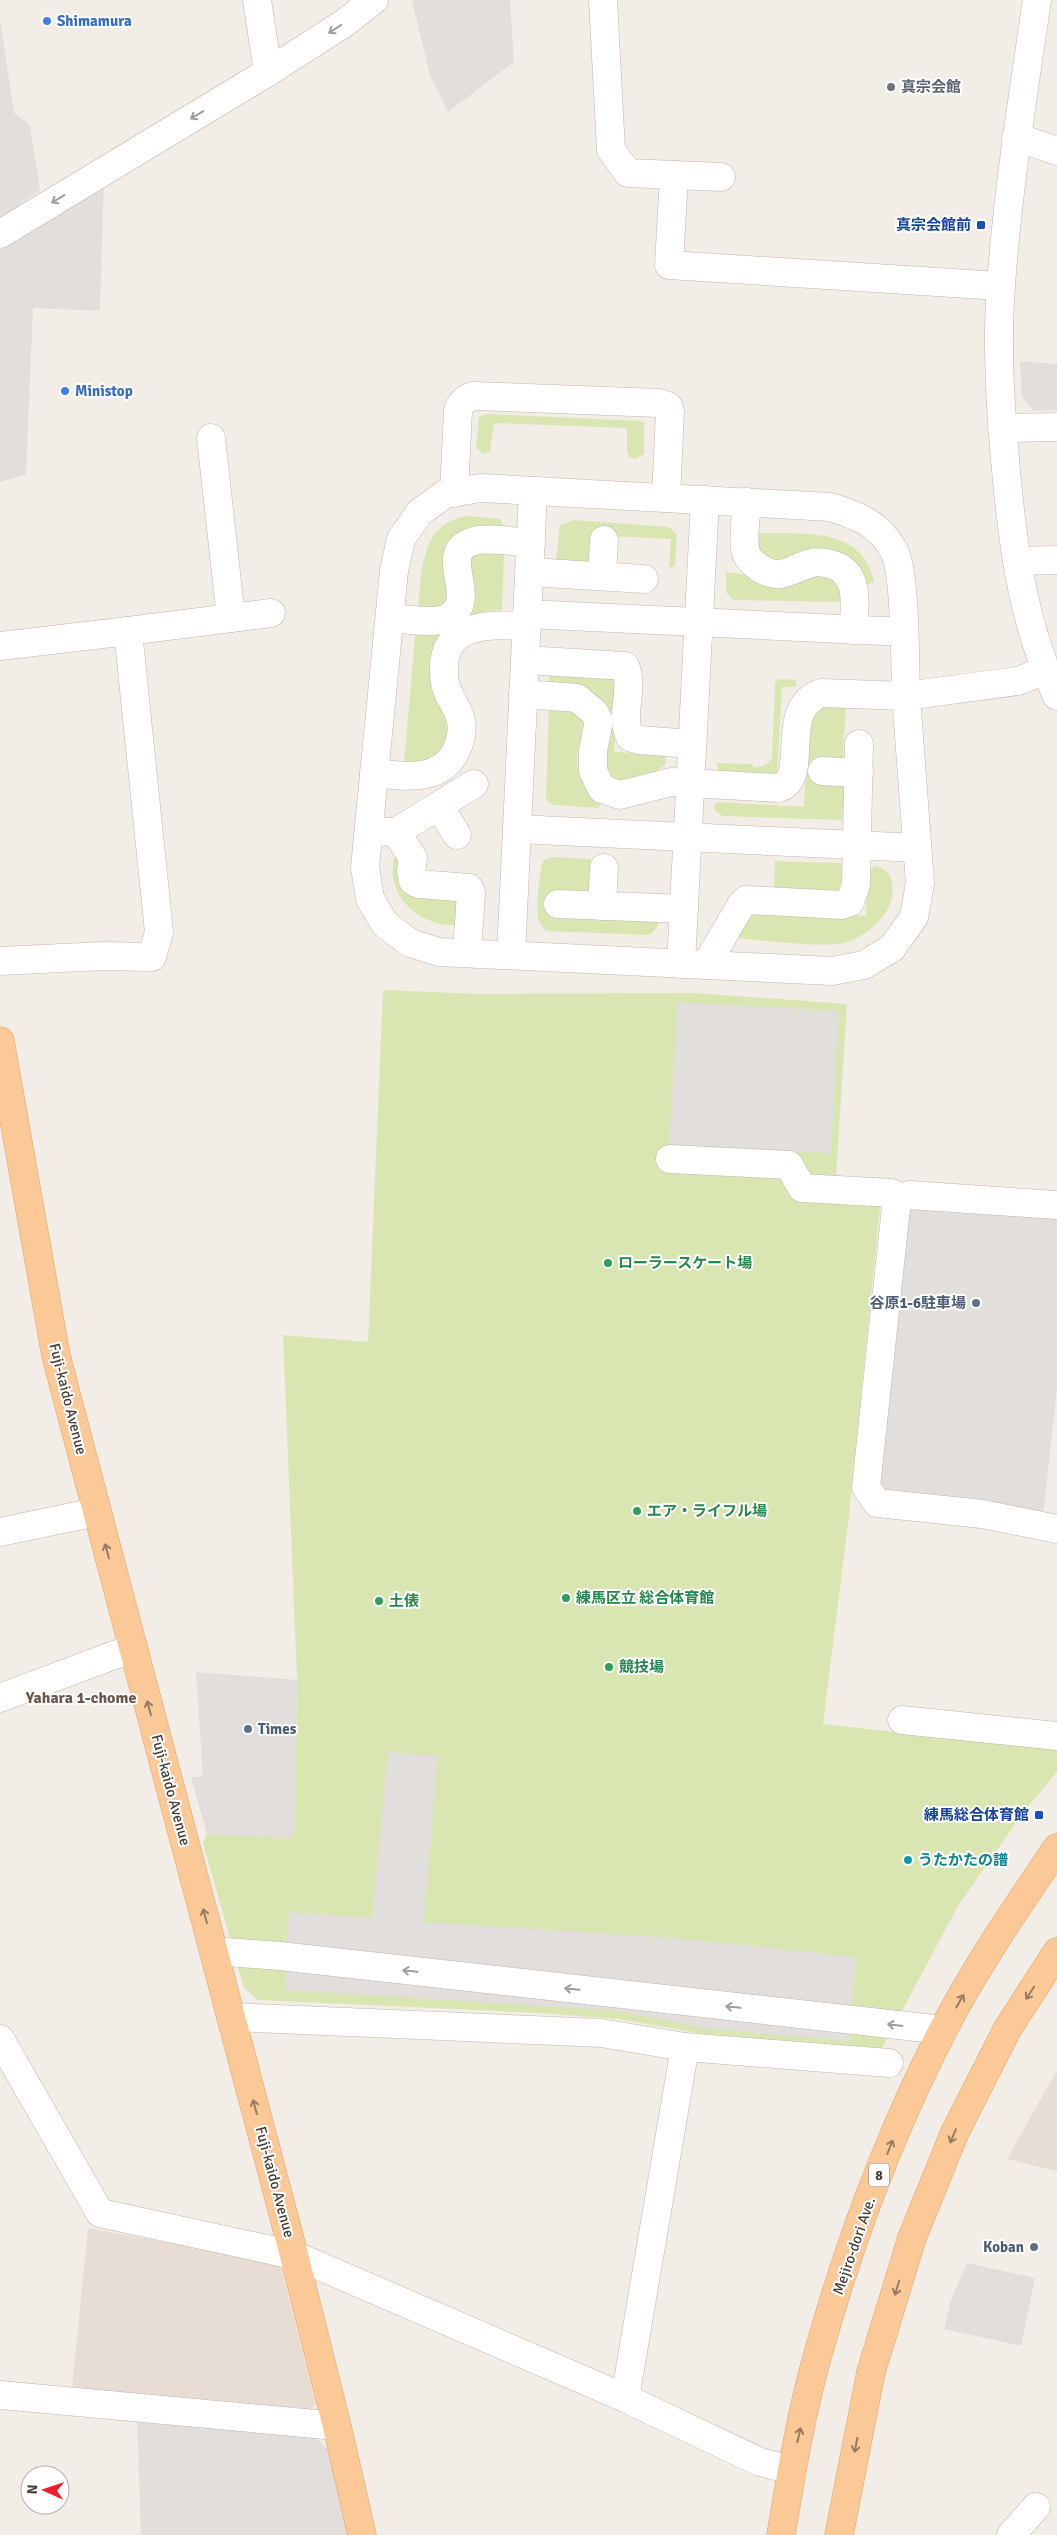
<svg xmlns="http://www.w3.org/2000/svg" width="1057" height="2535" font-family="Signika,'Noto Sans JP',sans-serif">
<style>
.residential{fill:#e7ddd5}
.green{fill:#dae6b1}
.parking{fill:#e1dedc}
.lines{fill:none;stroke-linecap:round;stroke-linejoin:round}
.minor-casing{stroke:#c1b5ad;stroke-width:29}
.major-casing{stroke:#e0a167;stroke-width:29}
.minor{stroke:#fff;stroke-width:28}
.major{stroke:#fbc997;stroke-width:28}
.oneway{stroke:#a29e9a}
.oneway2{stroke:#977b62}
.shop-dot{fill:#3f7fe0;stroke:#fff;stroke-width:2}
.worship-dot{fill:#6b7280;stroke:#fff;stroke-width:2}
.transit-dot{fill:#1a4fb4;stroke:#fff;stroke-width:2}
.leisure-dot{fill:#2e9e5b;stroke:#fff;stroke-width:2}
.service-dot{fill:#5c6f8a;stroke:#fff;stroke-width:2}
.culture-dot{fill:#0f9aa8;stroke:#fff;stroke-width:2}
.labels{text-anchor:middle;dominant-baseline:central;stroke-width:4;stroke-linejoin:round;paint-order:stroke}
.shield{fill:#fff;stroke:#7e7672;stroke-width:1}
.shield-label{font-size:14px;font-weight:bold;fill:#463c36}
.shop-label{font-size:15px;font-weight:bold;fill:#366cbe;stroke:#fff;text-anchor:start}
.worship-label{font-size:15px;font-weight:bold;fill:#5b616d;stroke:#fff;text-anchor:start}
.transit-label{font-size:15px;font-weight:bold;fill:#164399;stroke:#fff;text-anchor:end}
.leisure-label{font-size:15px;font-weight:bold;fill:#27864d;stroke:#fff;text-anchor:start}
.service-label{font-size:15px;font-weight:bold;fill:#4e5e75;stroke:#fff;text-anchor:end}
.street-label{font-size:15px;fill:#463c36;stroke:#fff}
.culture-label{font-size:15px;font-weight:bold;fill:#0d838f;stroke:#fff;text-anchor:start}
.neighbourhood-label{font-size:16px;font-weight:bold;fill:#68584e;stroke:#fff}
</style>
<rect width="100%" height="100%" fill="#f3ede7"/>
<g class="residential">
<path d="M1057,2070V2171L1007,2159Z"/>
<path d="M88,2228L280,2263L316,2404L305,2416L72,2388Z"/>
</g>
<g class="green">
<path d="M486,414L640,421L644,423V454L635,459L629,457L627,451V428L494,423L490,452L483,454L476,448L479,417Z"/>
<path d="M469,516L500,519L506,530L484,533L445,613L418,608C423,569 420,522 469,516Z"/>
<path d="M574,520L669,527L677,535L675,567H669L671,539L591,535L590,563L556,561L560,525Z"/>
<path d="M755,533C800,535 862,524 874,582L866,585L783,565L758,553Z"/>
<path d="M499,550L504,555L502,610C481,610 467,617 451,632C443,639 435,645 432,655C421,688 456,712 445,743C439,762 421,762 404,764L416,625L436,627L467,553Z"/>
<path d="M726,572L797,582L822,573L840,582L842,602L733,600L726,592Z"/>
<path d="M550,675L614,678L618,681L614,752L665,755L666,762L664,766C639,781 633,792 606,775V746L549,683Z"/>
<path d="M778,679L796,680V687H782L777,773L775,776L718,772L717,763L753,764V767C762,767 766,766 772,758L775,683Z"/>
<path d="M549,705L568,708L582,717C588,734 576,746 577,763C579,777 592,789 601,800L599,808L554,805L546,800Z"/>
<path d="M846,705L843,757L836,762L813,761L811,781L844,785L842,820L723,816L716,812L714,806L718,802L804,807L809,717L815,706Z"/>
<path d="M399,853L404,889L459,894L455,925C417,926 383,893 395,854Z"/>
<path d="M551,857L591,859L589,892L655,920L658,922V926L651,934L646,935L547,931C530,921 540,884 541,867L544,860Z"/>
<path d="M775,861L841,863L846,867L841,894L774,891Z"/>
<path d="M874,866C898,868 896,900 884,915C875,927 862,937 848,942C826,949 761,940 736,938L752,911L866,916L867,874Z"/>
<path d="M383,990L480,994L695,993L847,1004L836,1176L883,1178L849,1516L823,1724L1057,1750V1772L1022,1814L958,1906L881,2050L704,2034L618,2019L540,2013L258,2000L244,1988L203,1843L207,1834L294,1838L297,1680L283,1335L368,1342Z"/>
</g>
<g class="parking">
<path d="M412,0H510L514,62L448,112L430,75Z"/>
<path d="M0,19L14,113L30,125L40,190L0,218Z"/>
<path d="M104,180L100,311L33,308L26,474L0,482V251Z"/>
<path d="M1020,361L1057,364V410L1034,411L1022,397Z"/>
<path d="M678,1002L839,1011L831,1153L669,1144Z"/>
<path d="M916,1204L1057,1217V1388L1043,1517L886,1495L877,1480L904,1215Z"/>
<path d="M196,1672L297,1680L294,1838L207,1834L191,1777H203Z"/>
<path d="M388,1752L438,1756L424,1922L677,1938L856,1957L849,2041L708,2029L620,2011L285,1990L289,1912L372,1918Z"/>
<path d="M967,2263L1035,2278L1021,2346L944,2329L951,2300Z"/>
<path d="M137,2418L312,2435L329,2450L350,2535H141Z"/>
</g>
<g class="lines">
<g class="minor-casing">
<g id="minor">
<path d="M257,0L268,72"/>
<path d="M603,0L611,150L628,173L721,177"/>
<path d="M1037,0C1023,95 1008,189 1001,285C996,350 1001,416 1007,481C1014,555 1025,628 1057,696"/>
<path d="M1016,137L1057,151"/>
<path d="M674,175L669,265L1000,286"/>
<path d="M0,234L268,72L343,24L374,0"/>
<path d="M1002,428L1057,427"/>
<path d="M211,438L231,618"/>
<path d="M454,493L458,411C461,402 465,398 474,396L659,403L668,406L670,411L666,498"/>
<path d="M747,502C746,517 743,534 745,549C746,557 752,562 758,567C782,583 790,568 812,563C818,561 824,563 830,564C861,571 855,607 853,630"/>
<path d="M1017,561L1057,560"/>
<path d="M530,572L644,579"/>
<path d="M602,576L604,540"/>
<path d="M527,614L904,632"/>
<path d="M390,618C404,619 434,624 447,618C483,600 433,552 474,541C488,537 515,542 531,543"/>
<path d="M128,631L271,613"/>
<path d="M0,646L128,631L159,932L152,957L103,956L0,961"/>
<path d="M525,660L625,666C635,688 619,715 630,737L639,740L692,744"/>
<path d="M523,694L577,698L594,712L599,721L593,751V771L602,789L620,795L671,782L778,788C812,780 776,709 821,693L906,696L920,883L914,917L892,948L864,965L832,971L439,952L410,943L385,924L370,899L365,867L394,571L401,539L420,512L445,494L481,488L830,507C857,515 880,524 894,551C906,573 905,666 906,696L1018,681L1046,670"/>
<path d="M822,771L859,773"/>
<path d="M374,773C404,776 440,783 456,751C460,743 463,730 461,721C459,708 447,696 445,683C436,623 484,624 527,626"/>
<path d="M439,806L457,835"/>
<path d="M517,829L917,848"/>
<path d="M369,831L396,832L413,858L411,871L413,881L419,884L469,888L471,893L467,953"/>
<path d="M396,832L474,784"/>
<path d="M558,904L684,909"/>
<path d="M602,906L604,868"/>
<path d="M511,955L533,491"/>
<path d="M681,964L705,500"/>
<path d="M706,965L741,905L746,900L842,905L850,902L856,884L859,744"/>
<path d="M670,1159L789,1165L802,1188L892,1193L900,1198"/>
<path d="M1057,1205L909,1195L900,1198L896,1208L866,1487L877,1503L982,1514L1057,1529"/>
<path d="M0,1532L96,1512"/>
<path d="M0,1698L133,1648"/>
<path d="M902,1720L1057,1736"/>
<path d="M214,1951L280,1956L943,2030"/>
<path d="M231,2017L601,2033L685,2047L889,2063"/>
<path d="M0,2039L100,2213L294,2255L625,2398L760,2462L792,2470"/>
<path d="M0,2395L337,2426"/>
<path d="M625,2398L685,2047"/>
<path d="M1011,2535L1036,2507"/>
</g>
</g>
<g class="major-casing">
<g id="major">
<path d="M0,1041L56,1356L294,2255L337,2426L362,2535"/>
<path d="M781,2535C791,2475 801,2413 818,2354C849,2243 890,2133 943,2030C976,1966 1017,1907 1057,1848"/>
<path d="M839,2535L871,2372L912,2238L955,2132L1008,2028L1057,1952"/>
</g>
</g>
<use href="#minor" class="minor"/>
<use href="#major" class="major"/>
</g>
<defs><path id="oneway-shaft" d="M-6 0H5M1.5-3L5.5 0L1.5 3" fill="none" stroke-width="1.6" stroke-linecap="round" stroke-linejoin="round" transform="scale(1.25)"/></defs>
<g class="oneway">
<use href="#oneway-shaft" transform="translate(335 29) rotate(147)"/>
<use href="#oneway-shaft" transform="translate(197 115) rotate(149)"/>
<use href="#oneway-shaft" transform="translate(58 199) rotate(149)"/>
<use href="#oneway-shaft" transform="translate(410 1971) rotate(-174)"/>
<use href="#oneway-shaft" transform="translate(572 1989) rotate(-174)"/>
<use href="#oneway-shaft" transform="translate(733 2007) rotate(-174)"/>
<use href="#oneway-shaft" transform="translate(895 2025) rotate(-173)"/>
</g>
<g class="oneway2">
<use href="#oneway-shaft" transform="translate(107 1551) rotate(-105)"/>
<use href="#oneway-shaft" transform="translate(149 1708) rotate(-105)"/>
<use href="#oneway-shaft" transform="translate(205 1916) rotate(-105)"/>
<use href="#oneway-shaft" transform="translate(1030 1993) rotate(123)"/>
<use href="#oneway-shaft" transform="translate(960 2001) rotate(-60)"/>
<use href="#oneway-shaft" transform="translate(255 2107) rotate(-105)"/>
<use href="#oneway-shaft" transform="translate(953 2136) rotate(113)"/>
<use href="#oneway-shaft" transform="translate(890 2147) rotate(-69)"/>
<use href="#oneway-shaft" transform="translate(897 2288) rotate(107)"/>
<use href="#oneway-shaft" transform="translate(799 2435) rotate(-77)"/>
<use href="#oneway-shaft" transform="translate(856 2445) rotate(101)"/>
</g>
<g class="shop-dot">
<circle cx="47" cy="21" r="5"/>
<circle cx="65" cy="391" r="5"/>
</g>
<circle class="worship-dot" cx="891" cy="87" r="5"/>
<g class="transit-dot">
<rect x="976" y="220" width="10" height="10" rx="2.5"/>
<rect x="1034" y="1810" width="10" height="10" rx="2.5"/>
</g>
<g class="leisure-dot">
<circle cx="608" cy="1263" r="5"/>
<circle cx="637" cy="1511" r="5"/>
<circle cx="566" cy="1598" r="5"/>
<circle cx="379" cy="1601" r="5"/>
<circle cx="609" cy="1667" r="5"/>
</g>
<g class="service-dot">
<circle cx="976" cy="1303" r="5"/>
<circle cx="248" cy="1729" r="5"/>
<circle cx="1034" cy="2247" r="5"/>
</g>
<circle class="culture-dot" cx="908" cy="1860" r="5"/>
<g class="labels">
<rect class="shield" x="869" y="2163.5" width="20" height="23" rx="4"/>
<g class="shield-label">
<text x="879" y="2175">8</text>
</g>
<g class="shop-label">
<text x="57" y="21">Shimamura</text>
<text x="75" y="391">Ministop</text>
</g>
<g class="worship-label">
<text x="901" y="87">真宗会館</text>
</g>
<g class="transit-label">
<text x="971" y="225">真宗会館前</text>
<text x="1029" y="1815">練馬総合体育館</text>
</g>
<g class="leisure-label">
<text x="618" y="1263">ローラースケート場</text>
<text x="647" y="1511">エア・ライフル場</text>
<text x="576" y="1598">練馬区立 総合体育館</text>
<text x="389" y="1601">土俵</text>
<text x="619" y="1667">競技場</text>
</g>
<g class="service-label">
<text x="966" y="1303">谷原1-6駐車場</text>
<text x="258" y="1729" text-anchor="start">Times</text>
<text x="1024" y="2247">Koban</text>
</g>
<g class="street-label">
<text transform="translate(68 1399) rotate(76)">Fuji-kaido Avenue</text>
<text transform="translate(171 1790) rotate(75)">Fuji-kaido Avenue</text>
<text transform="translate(275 2182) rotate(75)">Fuji-kaido Avenue</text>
<text transform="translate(854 2246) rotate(-71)">Mejiro-dori Ave.</text>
</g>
<g class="culture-label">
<text x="918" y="1860">うたかたの譜</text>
</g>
<g class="neighbourhood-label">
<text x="81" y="1698">Yahara 1-chome</text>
</g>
</g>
<g transform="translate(45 2490) rotate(273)"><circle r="24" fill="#ffffff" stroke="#b5b1af"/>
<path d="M0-4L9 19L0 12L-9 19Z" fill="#f41d2c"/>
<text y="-8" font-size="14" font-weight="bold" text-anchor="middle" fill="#463c36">N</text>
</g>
</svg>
